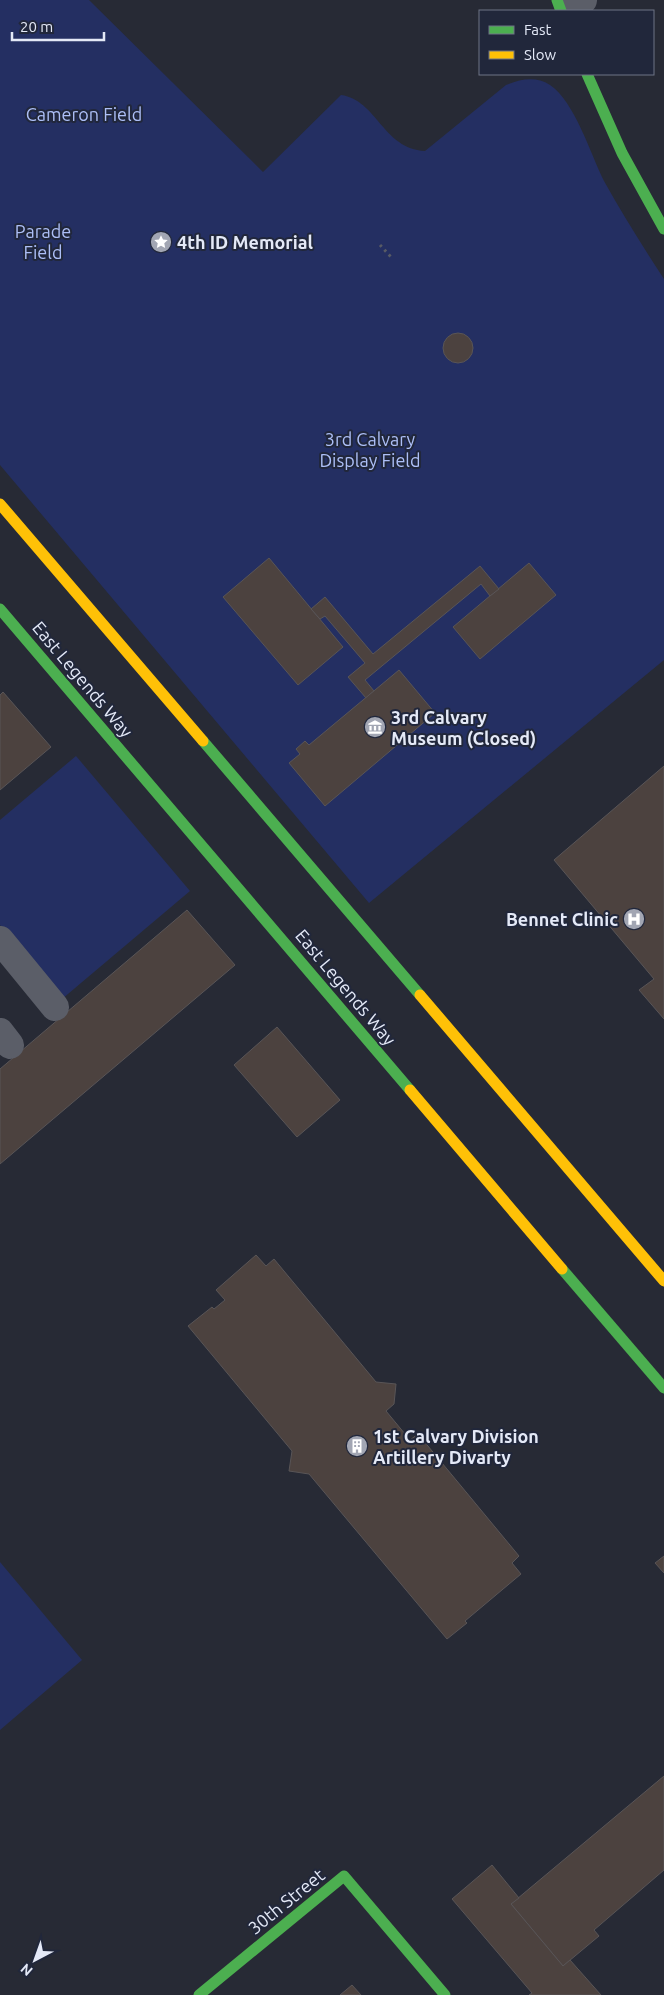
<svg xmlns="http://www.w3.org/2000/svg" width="664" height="1995" font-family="Ubuntu,sans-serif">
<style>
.green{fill:#242f62}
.building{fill:#4c423f;stroke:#595557}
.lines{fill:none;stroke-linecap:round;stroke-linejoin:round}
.path{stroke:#585b65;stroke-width:3;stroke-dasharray:2.5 4;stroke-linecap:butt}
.street{stroke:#5b5e68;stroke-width:28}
.fast{stroke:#4caf50;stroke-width:11}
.slow{stroke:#ffc107;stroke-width:11}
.labels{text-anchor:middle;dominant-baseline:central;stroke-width:4;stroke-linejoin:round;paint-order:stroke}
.park-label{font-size:18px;fill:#adbff7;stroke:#21273b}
.poi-label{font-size:18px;font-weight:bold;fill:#e4e9f7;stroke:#21273b;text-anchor:start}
.street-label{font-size:18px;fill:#e4e9f7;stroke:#21273b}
</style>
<rect width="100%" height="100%" fill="#272a35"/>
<g class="green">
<path d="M0,0H89L263,172L341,95C377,100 383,149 425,151L506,85C521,79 536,76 550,85C575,102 590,153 604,181C623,215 643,247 664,279V660L369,903L0,465Z"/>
<path d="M76,756L190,891L62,999L0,925V820Z"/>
<path d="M0,1562L82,1660L0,1730Z"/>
</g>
<g class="building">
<circle cx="458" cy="348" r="15"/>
<path d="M269,558L343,647L298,685L223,597Z"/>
<path d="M529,563L556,595L480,659L453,627Z"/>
<path d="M480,566L499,589L490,596L481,584L365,680L374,691L366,698L348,677L365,663L325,616L320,619L311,609L325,597L373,654Z"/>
<path d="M399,670L435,713L325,806L289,763L300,754L296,749L305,741L309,745Z"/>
<path d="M3,692L51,747L0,790V695Z"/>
<path d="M664,766V1019L639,990L654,979L554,860Z"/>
<path d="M187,910L235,965L0,1164V1069Z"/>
<path d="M277,1027L340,1100L297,1137L234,1065Z"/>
<path d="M256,1255L266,1266L274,1259L376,1382L396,1384L394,1404L386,1411L410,1440L418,1434L519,1556L512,1563L521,1574L465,1621L467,1623L447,1639L309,1474L289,1471L292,1451L188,1326L212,1307L214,1309L225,1300L216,1290Z"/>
<path d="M664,1556V1573L655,1563Z"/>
<path d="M664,1776V1870L594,1930L599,1936L563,1966L511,1904Z"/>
<path d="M492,1865L519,1898L511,1904L563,1966L570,1960L601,1995H529L532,1993L452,1899Z"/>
<path d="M352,1985L361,1995H340Z"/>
</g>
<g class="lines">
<path class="path" d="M380,245L391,257"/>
<g class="street">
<path d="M570,11L583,0"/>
<path d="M0,940L55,1007"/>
<path d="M0,1032L10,1045"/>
</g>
<g class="fast">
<path d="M557,0L561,11"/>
<path d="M587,74L622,153L664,229"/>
<path d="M0,609L410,1090"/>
<path d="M203,741L420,995"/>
<path d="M562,1269L664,1388"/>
<path d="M199,1995L344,1876L445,1995"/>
</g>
<g class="slow">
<path d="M0,504L203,741"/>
<path d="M420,995L664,1281"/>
<path d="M410,1090L562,1269"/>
</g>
</g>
<defs>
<g id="sight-disc" transform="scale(1.125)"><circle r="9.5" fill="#a2a6b3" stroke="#21273b"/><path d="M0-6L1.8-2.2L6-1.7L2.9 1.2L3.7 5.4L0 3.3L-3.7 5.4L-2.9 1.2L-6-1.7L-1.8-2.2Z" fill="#fff"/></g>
<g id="museum-disc" transform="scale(1.125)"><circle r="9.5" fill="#a2a6b3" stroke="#21273b"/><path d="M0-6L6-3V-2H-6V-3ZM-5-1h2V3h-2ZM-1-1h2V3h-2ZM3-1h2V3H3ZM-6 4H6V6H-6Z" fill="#fff"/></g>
<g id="hospital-disc" transform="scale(1.125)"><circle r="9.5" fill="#a2a6b3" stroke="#21273b"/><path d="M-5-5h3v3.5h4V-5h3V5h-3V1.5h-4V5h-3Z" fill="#fff"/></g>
<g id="building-disc" transform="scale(1.125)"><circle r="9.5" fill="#a2a6b3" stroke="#21273b"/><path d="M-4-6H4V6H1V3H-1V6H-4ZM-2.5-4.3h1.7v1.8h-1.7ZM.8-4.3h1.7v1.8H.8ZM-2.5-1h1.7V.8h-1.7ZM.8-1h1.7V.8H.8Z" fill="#fff"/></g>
</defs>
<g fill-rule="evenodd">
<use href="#sight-disc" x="161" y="242"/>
<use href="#museum-disc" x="375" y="727"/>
<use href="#hospital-disc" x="634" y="919"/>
<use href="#building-disc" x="357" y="1446"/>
</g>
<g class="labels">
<g class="park-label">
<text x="84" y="114">Cameron Field</text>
<text x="43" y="231">Parade<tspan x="43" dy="21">Field</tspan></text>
<text x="370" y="439">3rd Calvary<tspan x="370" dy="21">Display Field</tspan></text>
</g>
<g class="poi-label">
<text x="177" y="242">4th ID Memorial</text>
<text x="391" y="717">3rd Calvary<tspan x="391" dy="21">Museum (Closed)</tspan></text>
<text x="618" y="919" text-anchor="end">Bennet Clinic</text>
<text x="373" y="1436">1st Calvary Division<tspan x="373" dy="21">Artillery Divarty</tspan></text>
</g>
<g class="street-label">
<text transform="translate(83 679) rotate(50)">East Legends Way</text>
<text transform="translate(346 987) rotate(50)">East Legends Way</text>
<text transform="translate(286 1901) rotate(-39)">30th Street</text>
</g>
</g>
<rect x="479" y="10" width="175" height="65" fill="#21273b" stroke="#6f7586"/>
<rect x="489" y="26" width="25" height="8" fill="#4caf50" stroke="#6f7586"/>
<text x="524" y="35" font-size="15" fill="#e4e9f7">Fast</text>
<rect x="489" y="51" width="25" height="8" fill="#ffc107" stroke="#6f7586"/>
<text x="524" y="60" font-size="15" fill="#e4e9f7">Slow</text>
<g transform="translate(35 1960) rotate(221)" stroke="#21273b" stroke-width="4" paint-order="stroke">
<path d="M0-4L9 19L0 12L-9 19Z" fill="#e4e9f7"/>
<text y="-8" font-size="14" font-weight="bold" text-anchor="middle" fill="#e4e9f7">N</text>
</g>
<path d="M12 32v8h92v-8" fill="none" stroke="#e4e9f7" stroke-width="2.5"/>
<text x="20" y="32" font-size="15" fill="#e4e9f7" stroke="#21273b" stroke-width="4" paint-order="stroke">20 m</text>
</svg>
